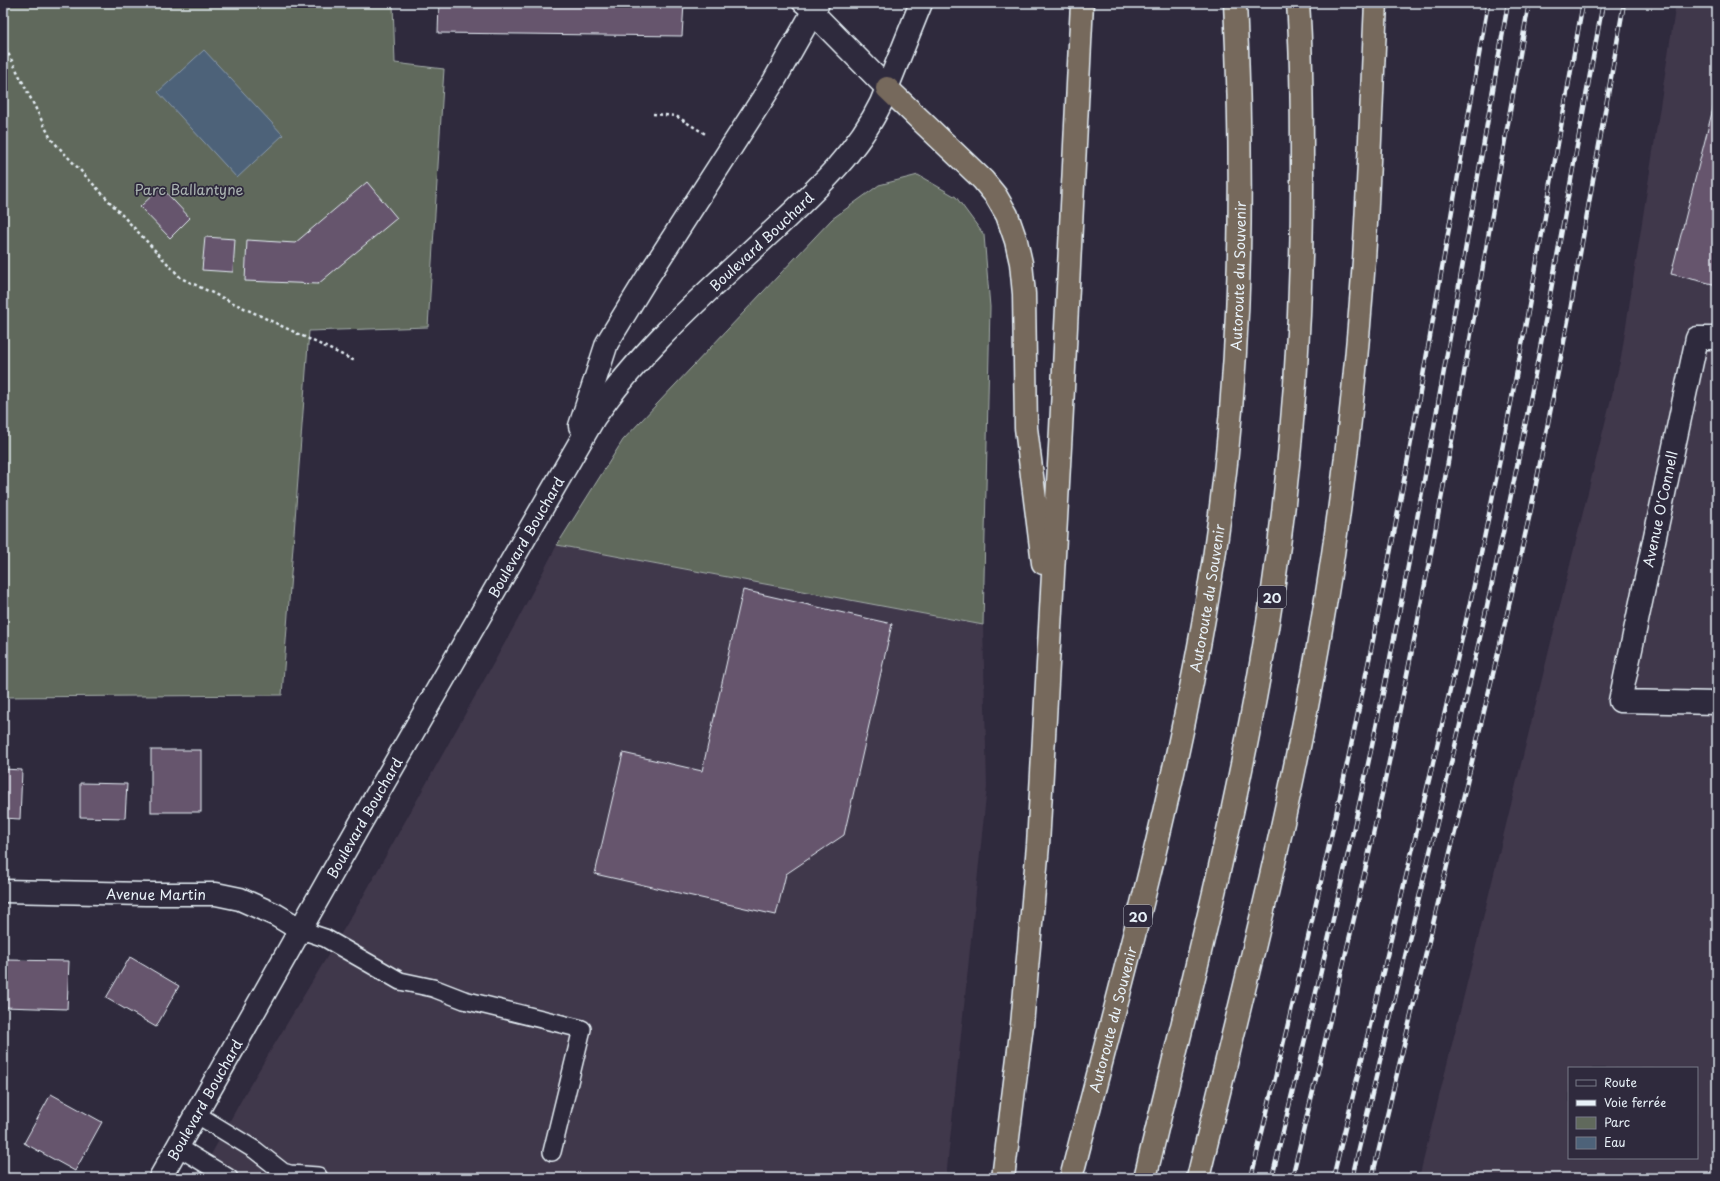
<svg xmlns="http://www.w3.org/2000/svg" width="1720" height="1181" font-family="'Playpen Sans',sans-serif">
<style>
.built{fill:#40374b;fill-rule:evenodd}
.green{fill:#60695c;stroke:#a4adaa}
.water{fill:#4d6279;stroke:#8b9bac}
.building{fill:#66546d;stroke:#e8f1f8}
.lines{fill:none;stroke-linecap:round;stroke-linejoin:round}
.service-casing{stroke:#e8f1f8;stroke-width:20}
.minor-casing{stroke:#e8f1f8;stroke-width:25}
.secondary-casing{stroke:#e8f1f8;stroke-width:25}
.motorway-casing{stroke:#e8f1f8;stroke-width:25}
.path{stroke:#e8f1f8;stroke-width:2.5;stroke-dasharray:3 3;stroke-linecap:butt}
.service{stroke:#2f2a3d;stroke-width:17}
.minor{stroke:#2f2a3d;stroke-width:22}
.secondary{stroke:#2f2a3d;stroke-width:22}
.motorway{stroke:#76695c;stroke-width:22}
.rail-casing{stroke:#e8f1f8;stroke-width:4.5}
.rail{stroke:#2f2a3d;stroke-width:3;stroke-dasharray:9;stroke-linecap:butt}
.labels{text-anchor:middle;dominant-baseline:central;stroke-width:3.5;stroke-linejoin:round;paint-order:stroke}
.shield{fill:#2f2a3d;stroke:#b0b5c0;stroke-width:1}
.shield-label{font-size:13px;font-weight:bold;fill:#e8f1f8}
.park-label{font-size:14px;fill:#abb4b2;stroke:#2f2a3d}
.street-label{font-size:14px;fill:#e8f1f8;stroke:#2f2a3d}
</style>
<rect width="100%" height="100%" fill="#2f2a3d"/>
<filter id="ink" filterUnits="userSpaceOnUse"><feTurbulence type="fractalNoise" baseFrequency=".025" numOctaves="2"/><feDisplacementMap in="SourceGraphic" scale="8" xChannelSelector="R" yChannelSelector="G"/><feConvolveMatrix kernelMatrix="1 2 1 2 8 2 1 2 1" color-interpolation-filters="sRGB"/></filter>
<g filter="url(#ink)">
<g class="built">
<path d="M1676,3H1717V1178H1419L1621,358ZM1569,1068H1697V1158H1569Z"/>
<path d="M557,545L983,625L987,787L946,1178H198L247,1090L360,902L516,623Z"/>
</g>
<g class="green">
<path d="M3,3H393L395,63L444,69L428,327L309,331L282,695L3,697Z"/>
<path d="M918,175L956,197L984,235L990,307L983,625L557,545L623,440L832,219L879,185Z"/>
</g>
<path class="water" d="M204,50L283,135L237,178L158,92Z"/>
<g class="building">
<path d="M439,3H684L682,36L438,33Z"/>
<path d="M1717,93V285L1671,274Z"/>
<path d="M367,182L397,218L318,284L245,281L247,240L295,243Z"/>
<path d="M161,187L190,218L170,238L140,207Z"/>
<path d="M205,237L235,239L233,272L202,270Z"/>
<path d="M743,590L892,624L844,835L786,874L776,915L595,874L623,753L702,771Z"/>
<rect x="151" y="750" width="50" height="62"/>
<path d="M3,769L22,770L20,819L3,818Z"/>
<path d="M80,783L127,784L125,818L80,817Z"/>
<path d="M130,957L179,986L156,1027L106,998Z"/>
<path d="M5,960L69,961L67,1009L3,1007Z"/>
<path d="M51,1094L102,1122L75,1171L24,1143Z"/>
</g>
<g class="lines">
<g class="service-casing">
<g id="service">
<path d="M801,3L813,13"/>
<path d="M301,930L325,938L400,981L433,988L464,1000L582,1029L552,1152"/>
<path d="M196,1114L255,1150L283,1172L290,1174L318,1176"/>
<path d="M178,1147L229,1178"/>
</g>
</g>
<g class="minor-casing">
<g id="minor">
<path d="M1717,338H1697L1620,701L1717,703"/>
<path id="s1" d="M3,891L146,894H216L240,899L276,915L301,930"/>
</g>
</g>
<g class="secondary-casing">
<g id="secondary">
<path d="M813,13L887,88"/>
<path d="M580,426L607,343L645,281L774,81L818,3"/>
<path id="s2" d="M160,1178L360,824L594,418C645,344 713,287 778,226C816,190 858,151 881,103L921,3"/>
</g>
</g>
<g class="motorway-casing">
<g id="motorway">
<path d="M887,88L983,180L996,196L1007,215L1016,241L1021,263L1024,294L1026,428L1043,563"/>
<path d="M1003,1178L1022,1025L1038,845L1061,429L1082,3"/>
<path id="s3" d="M1071,1178C1120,989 1173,799 1206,607C1241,408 1245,204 1235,3"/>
<path d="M1145,1178C1185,1011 1229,845 1259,676C1289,508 1303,336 1302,164C1302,111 1302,57 1298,3"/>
<path d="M1198,1178C1244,988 1294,798 1325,605C1344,491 1356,376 1364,260C1369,175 1372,89 1376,3"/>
</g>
</g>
<g class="path">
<path d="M3,6L8,3"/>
<path d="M3,43L51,139L181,278L355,361"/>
<path d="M653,114L676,116L707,135"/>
</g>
<use href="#service" class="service"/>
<use href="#minor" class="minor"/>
<use href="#secondary" class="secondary"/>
<use href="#motorway" class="motorway"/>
<g class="rail-casing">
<g id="rail">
<path d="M1251,1178C1296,993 1340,807 1377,620C1418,415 1452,209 1488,3"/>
<path d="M1272,1178C1309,1022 1347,866 1380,708C1428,474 1467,238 1508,3"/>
<path d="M1292,1178C1329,1024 1367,870 1399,714C1448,478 1487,240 1529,3"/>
<path d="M1333,1178C1382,975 1433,771 1478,567C1518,380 1549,191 1583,3"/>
<path d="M1352,1178C1406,949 1464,720 1512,490C1546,328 1573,165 1603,3"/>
<path d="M1372,1178L1499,649L1531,509L1570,311L1624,3"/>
</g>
</g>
<use href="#rail" class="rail"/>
</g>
</g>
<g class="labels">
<g class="shield">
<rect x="1258" y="586" width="28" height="22" rx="3"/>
<rect x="1124" y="905" width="28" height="22" rx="3"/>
</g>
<g class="shield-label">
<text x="1272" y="597">20</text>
<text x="1138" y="916">20</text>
</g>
<g class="park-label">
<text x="189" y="189">Parc Ballantyne</text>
</g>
<g class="street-label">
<text stroke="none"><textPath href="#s2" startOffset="1119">Boulevard Bouchard</textPath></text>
<text stroke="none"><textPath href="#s3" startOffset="920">Autoroute du Souvenir</textPath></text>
<text transform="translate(1660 509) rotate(-78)">Avenue O'Connell</text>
<text stroke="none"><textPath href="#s2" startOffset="738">Boulevard Bouchard</textPath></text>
<text stroke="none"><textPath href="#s3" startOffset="596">Autoroute du Souvenir</textPath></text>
<text stroke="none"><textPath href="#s2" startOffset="414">Boulevard Bouchard</textPath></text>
<text stroke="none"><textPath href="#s1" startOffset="153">Avenue Martin</textPath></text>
<text stroke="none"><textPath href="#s3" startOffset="164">Autoroute du Souvenir</textPath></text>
<text stroke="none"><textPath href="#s2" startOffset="90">Boulevard Bouchard</textPath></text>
</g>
</g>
<rect width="1720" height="1181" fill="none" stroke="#2f2a3d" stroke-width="16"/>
<rect x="8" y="8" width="1704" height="1165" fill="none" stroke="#e8f1f8" stroke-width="1.5" filter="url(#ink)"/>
<rect x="1568" y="1067" width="130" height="92" fill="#2f2a3d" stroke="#797a88"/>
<rect x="1576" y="1080" width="20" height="6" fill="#2f2a3d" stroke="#797a88"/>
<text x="1604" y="1087" font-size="12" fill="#e8f1f8">Route</text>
<rect x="1576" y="1100" width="20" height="6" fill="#e8f1f8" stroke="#797a88"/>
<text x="1604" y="1107" font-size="12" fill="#e8f1f8">Voie ferrée</text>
<rect x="1576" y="1117" width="20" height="12" fill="#60695c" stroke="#797a88"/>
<text x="1604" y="1127" font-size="12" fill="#e8f1f8">Parc</text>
<rect x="1576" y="1137" width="20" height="12" fill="#4d6279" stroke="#797a88"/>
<text x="1604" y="1147" font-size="12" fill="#e8f1f8">Eau</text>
</svg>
